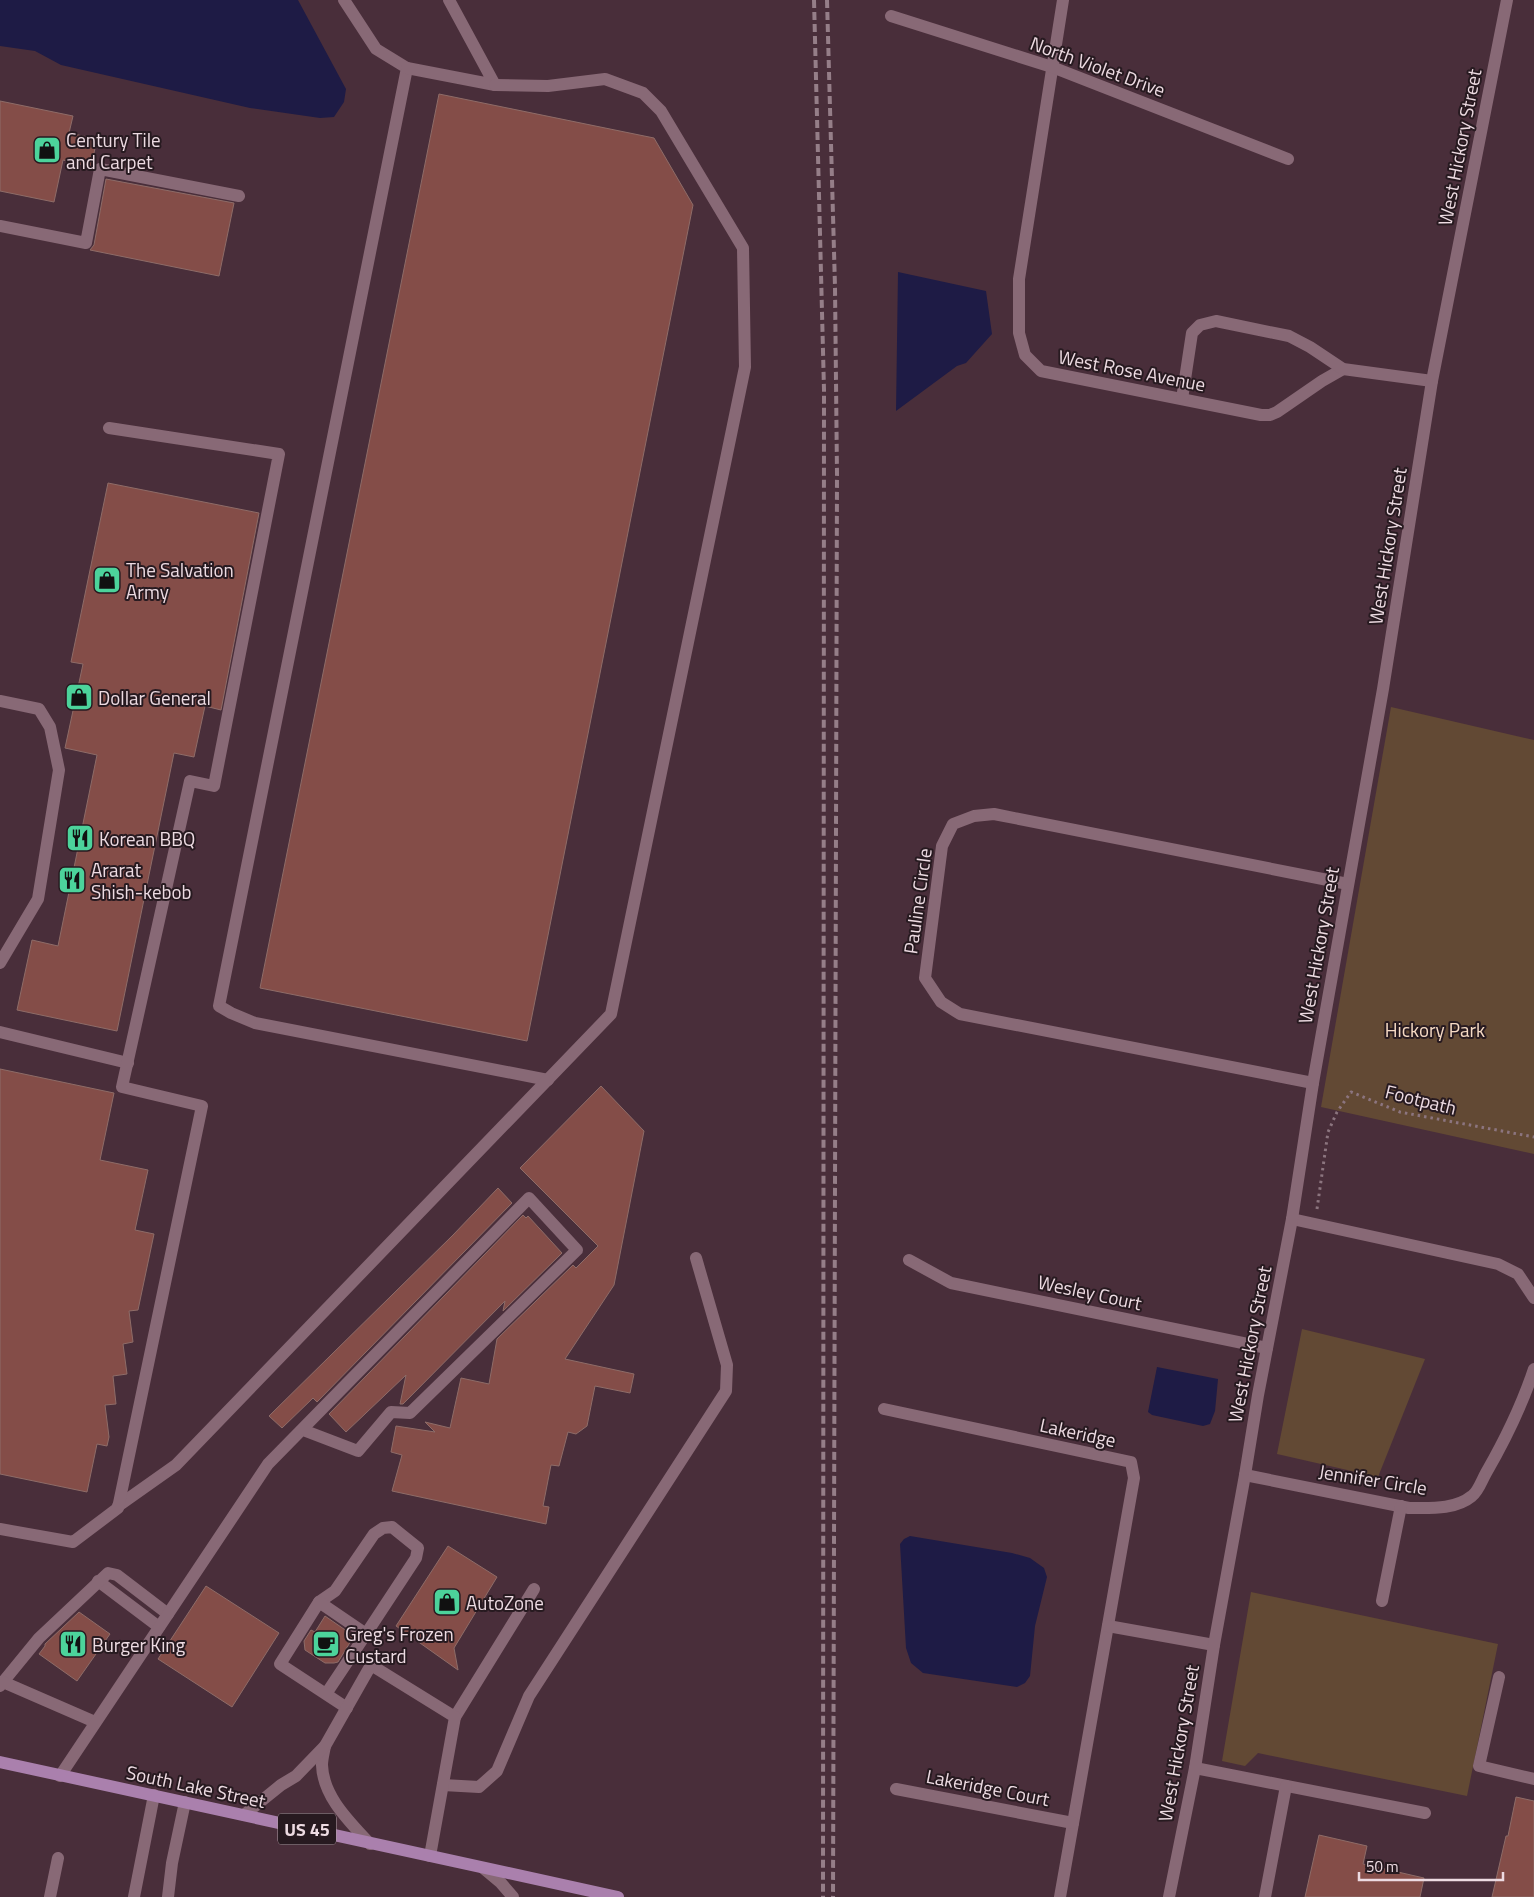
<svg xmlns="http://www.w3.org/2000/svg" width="1534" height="1897" font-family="'Titillium Web',sans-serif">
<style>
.green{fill:#624934}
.water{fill:#1e1b45}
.building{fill:#844d48;stroke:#8e6c68}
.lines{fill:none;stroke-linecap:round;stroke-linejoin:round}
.path{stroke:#8c757f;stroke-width:3;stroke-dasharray:2.5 4;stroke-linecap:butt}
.minor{stroke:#886976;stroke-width:12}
.major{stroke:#aa80ad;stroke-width:12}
.rail{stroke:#957e88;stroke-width:4;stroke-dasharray:8 4;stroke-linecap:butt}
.labels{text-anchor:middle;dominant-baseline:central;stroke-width:4;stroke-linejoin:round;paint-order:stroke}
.shield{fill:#271a20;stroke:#b2a1a8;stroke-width:1}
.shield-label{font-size:18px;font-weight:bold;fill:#eddbe2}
.street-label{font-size:19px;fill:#eddbe2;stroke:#271a20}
.poi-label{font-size:19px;fill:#eddbe2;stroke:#271a20;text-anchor:start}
.park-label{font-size:19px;fill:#f6dac4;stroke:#271a20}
</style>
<rect width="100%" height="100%" fill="#492e3a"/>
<g class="green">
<path d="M1391,707L1534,740V1154L1321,1107Z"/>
<path d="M1302,1329L1425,1359L1378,1477L1277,1454Z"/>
<path d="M1251,1592L1498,1644L1467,1796L1258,1753L1245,1766L1222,1761Z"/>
</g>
<g class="water">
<path d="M0,0H298L346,89L344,102L334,117L320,118L250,108L61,65L35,51L0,46Z"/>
<path d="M898,272L986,291L992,334L966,363L957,366L896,411Z"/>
<path d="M1157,1367L1218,1379L1215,1411L1210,1424L1203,1426L1152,1415L1148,1412Z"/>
<path d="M910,1536L1012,1553L1030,1558L1044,1568L1047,1577L1035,1626L1030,1676L1025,1683L1017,1687L923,1673L911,1663L906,1648L900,1544L904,1539Z"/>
</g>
<g class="building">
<path d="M439,94L654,138L693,205L527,1041L260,988Z"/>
<path d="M0,101L73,116L69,133L97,139L91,167L63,160L54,202L0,191Z"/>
<path d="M106,179L234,203L219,276L90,250L94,245Z"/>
<path d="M108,483L259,513L221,710L205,706L194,757L174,753L117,1031L17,1010L32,940L58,946L97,755L65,748L83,664L71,662Z"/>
<path d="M0,1069L114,1093L100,1160L148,1170L135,1230L154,1234L138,1310L129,1311L133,1342L123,1344L127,1374L113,1376L116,1404L105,1405L109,1437L107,1446L97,1444L87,1492L0,1474Z"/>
<path d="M601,1086L644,1131L614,1285L565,1359L634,1374L630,1393L595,1386L587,1426L576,1434L568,1432L559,1466L551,1465L543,1506L549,1507L546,1524L392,1491L402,1455L391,1452L396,1426L435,1432L425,1422L450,1428L461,1378L489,1384L497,1339L573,1265L576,1268L598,1246L520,1168Z"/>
<path d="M498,1188L512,1203L317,1402L313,1398L282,1428L269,1416L453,1235Z"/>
<path d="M523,1215L526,1218L528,1216L562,1253L503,1311L505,1301L403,1404H400L406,1375L346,1432L329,1414Z"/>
<path d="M448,1546L497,1577L454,1648L458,1670L396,1626Z"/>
<path d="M206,1586L279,1633L232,1707L158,1659Z"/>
<path d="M79,1612L110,1634L77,1681L39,1654L45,1646V1644Z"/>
<path d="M325,1616L354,1636L338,1662L334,1663H325L305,1650L304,1641L311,1630L315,1632Z"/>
<path d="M1516,1797L1534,1801V1897H1492L1506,1836H1508Z"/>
<path d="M1319,1835L1367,1846L1363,1864L1424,1878L1420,1897H1305Z"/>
</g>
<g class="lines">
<path class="path" d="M1317,1209L1328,1132L1337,1112L1351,1092L1400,1112L1534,1137"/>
<g class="minor">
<path d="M344,0L376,49L407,68L219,1006L231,1013L255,1023L548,1080"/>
<path d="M1063,0L1019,279V333L1025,355L1041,371L1261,415H1270L1277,412L1322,381L1343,369"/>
<path d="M891,16L1052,67L1288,159"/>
<path d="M407,68L495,85L449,0"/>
<path d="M0,226L86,243L100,169L239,196"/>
<path d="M1182,399L1192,333L1200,325L1216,321L1289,336L1310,347L1343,369L1432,381"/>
<path d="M0,701L39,709L50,727L59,770L38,899L0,963"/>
<path d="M0,1032L128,1063"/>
<path d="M1313,1083L960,1014L941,1002L925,978L942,846L953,824L974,816L994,814L1348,884"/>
<path d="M1292,1219L1498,1264L1518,1274L1534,1298"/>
<path d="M909,1260L951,1283L1267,1348"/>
<path d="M884,1409L1131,1462L1134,1478L1060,1897"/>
<path d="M1245,1475L1409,1508C1430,1508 1455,1510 1472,1496C1478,1492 1482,1480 1486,1473C1505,1440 1522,1405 1534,1369"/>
<path d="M118,1506L176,1465L611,1014L745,367L743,248L661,111L643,93L605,79L548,86L495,85"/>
<path d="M0,1529L73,1542L118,1508L202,1106L122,1087L190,781L214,786L279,454L109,428"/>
<path d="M98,1581L159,1627"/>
<path d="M1382,1601L1401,1506"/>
<path d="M319,1602L335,1591L374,1534L383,1528L392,1527L418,1548L416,1558L366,1634"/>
<path d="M1108,1626L1214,1645"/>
<path d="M1499,1677L1479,1766L1534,1779"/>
<path d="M3,1682L39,1638L108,1573L117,1575L168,1614"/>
<path d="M0,1686L3,1682L95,1722"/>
<path d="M326,1694L366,1634L319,1602L280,1664L347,1708"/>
<path d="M455,1717L534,1589"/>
<path d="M325,1746C324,1752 322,1759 322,1765C323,1797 350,1822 370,1844"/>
<path d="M1195,1768L1425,1813"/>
<path d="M60,1776L268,1464L529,1198L577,1250L410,1413L391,1412L358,1451L303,1430"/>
<path d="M443,1785L479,1787L497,1771L529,1696L726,1391L727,1365L696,1258"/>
<path d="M896,1789L1073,1823"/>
<path d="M244,1815L281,1785L296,1776L325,1746L371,1665L455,1717L430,1856"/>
<path d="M483,1868L501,1883L513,1897"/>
<path d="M50,1897L58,1858"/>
<path d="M134,1897L154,1795"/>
<path d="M168,1897L172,1863L185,1802"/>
<path d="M1169,1897L1195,1768L1214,1645L1245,1475L1258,1395L1292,1219L1313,1083L1383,689L1432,381L1507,0"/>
<path d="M1265,1897L1286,1786"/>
</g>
<path class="major" d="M0,1762L618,1897"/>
<g class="rail">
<path d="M814,0L824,390L823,1897"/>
<path d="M827,0L835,287L837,474L833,1897"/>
</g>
</g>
<defs>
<g id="shop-square" transform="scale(1.4375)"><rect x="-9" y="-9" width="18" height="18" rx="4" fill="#4cd39b" stroke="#271a20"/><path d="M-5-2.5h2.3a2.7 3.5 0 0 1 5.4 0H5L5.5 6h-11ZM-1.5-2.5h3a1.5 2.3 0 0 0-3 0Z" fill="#111"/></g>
<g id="restaurant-square" transform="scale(1.4375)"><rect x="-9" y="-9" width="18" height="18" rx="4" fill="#4cd39b" stroke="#271a20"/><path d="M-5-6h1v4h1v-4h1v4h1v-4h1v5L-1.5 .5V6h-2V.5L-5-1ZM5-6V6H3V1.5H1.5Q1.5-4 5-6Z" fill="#111"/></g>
<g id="cafe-square" transform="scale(1.4375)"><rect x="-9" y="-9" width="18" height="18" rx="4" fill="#4cd39b" stroke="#271a20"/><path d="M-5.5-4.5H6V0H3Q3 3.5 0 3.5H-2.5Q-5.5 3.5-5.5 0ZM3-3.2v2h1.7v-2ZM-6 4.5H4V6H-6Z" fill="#111"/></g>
</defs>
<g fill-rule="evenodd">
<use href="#shop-square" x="47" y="150"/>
<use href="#shop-square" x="107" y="580"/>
<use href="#shop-square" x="79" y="697"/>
<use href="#restaurant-square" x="80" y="838"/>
<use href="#restaurant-square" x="72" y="880"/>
<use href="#shop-square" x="447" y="1602"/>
<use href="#restaurant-square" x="73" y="1644"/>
<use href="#cafe-square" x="326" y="1644"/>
</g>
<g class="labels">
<rect class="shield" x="278" y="1813.5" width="58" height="31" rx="4"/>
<g class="shield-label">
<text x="307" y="1829">US 45</text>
</g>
<g class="street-label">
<text transform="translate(1098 66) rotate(20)">North Violet Drive</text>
<text transform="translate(1459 147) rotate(-79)">West Hickory Street</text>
<text transform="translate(1132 370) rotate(11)">West Rose Avenue</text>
<text transform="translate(1387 546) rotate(-81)">West Hickory Street</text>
<text transform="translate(917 901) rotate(-82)">Pauline Circle</text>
<text transform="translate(1318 945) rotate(-80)">West Hickory Street</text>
<text transform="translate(1421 1099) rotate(14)">Footpath</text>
<text transform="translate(1090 1292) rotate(12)">Wesley Court</text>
<text transform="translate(1249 1344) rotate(-79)">West Hickory Street</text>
<text transform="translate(1078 1432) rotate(12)">Lakeridge</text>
<text transform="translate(1373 1479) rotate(9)">Jennifer Circle</text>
<text transform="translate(1178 1743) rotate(-80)">West Hickory Street</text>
<text transform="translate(196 1786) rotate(12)">South Lake Street</text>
<text transform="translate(988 1787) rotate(11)">Lakeridge Court</text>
</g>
<g class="poi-label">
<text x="66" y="139">Century Tile<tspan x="66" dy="22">and Carpet</tspan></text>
<text x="126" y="569">The Salvation<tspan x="126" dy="22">Army</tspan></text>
<text x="98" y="697">Dollar General</text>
<text x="99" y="838">Korean BBQ</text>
<text x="91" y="869">Ararat<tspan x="91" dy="22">Shish-kebob</tspan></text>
<text x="466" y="1602">AutoZone</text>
<text x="345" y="1633">Greg's Frozen<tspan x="345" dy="22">Custard</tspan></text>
<text x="92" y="1644">Burger King</text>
</g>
<g class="park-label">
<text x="1435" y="1029">Hickory Park</text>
</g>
</g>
<path d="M1359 1872v8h144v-8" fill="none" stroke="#eddbe2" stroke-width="2.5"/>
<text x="1366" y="1872" font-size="15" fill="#eddbe2" stroke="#271a20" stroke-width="4" paint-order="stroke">50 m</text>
</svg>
